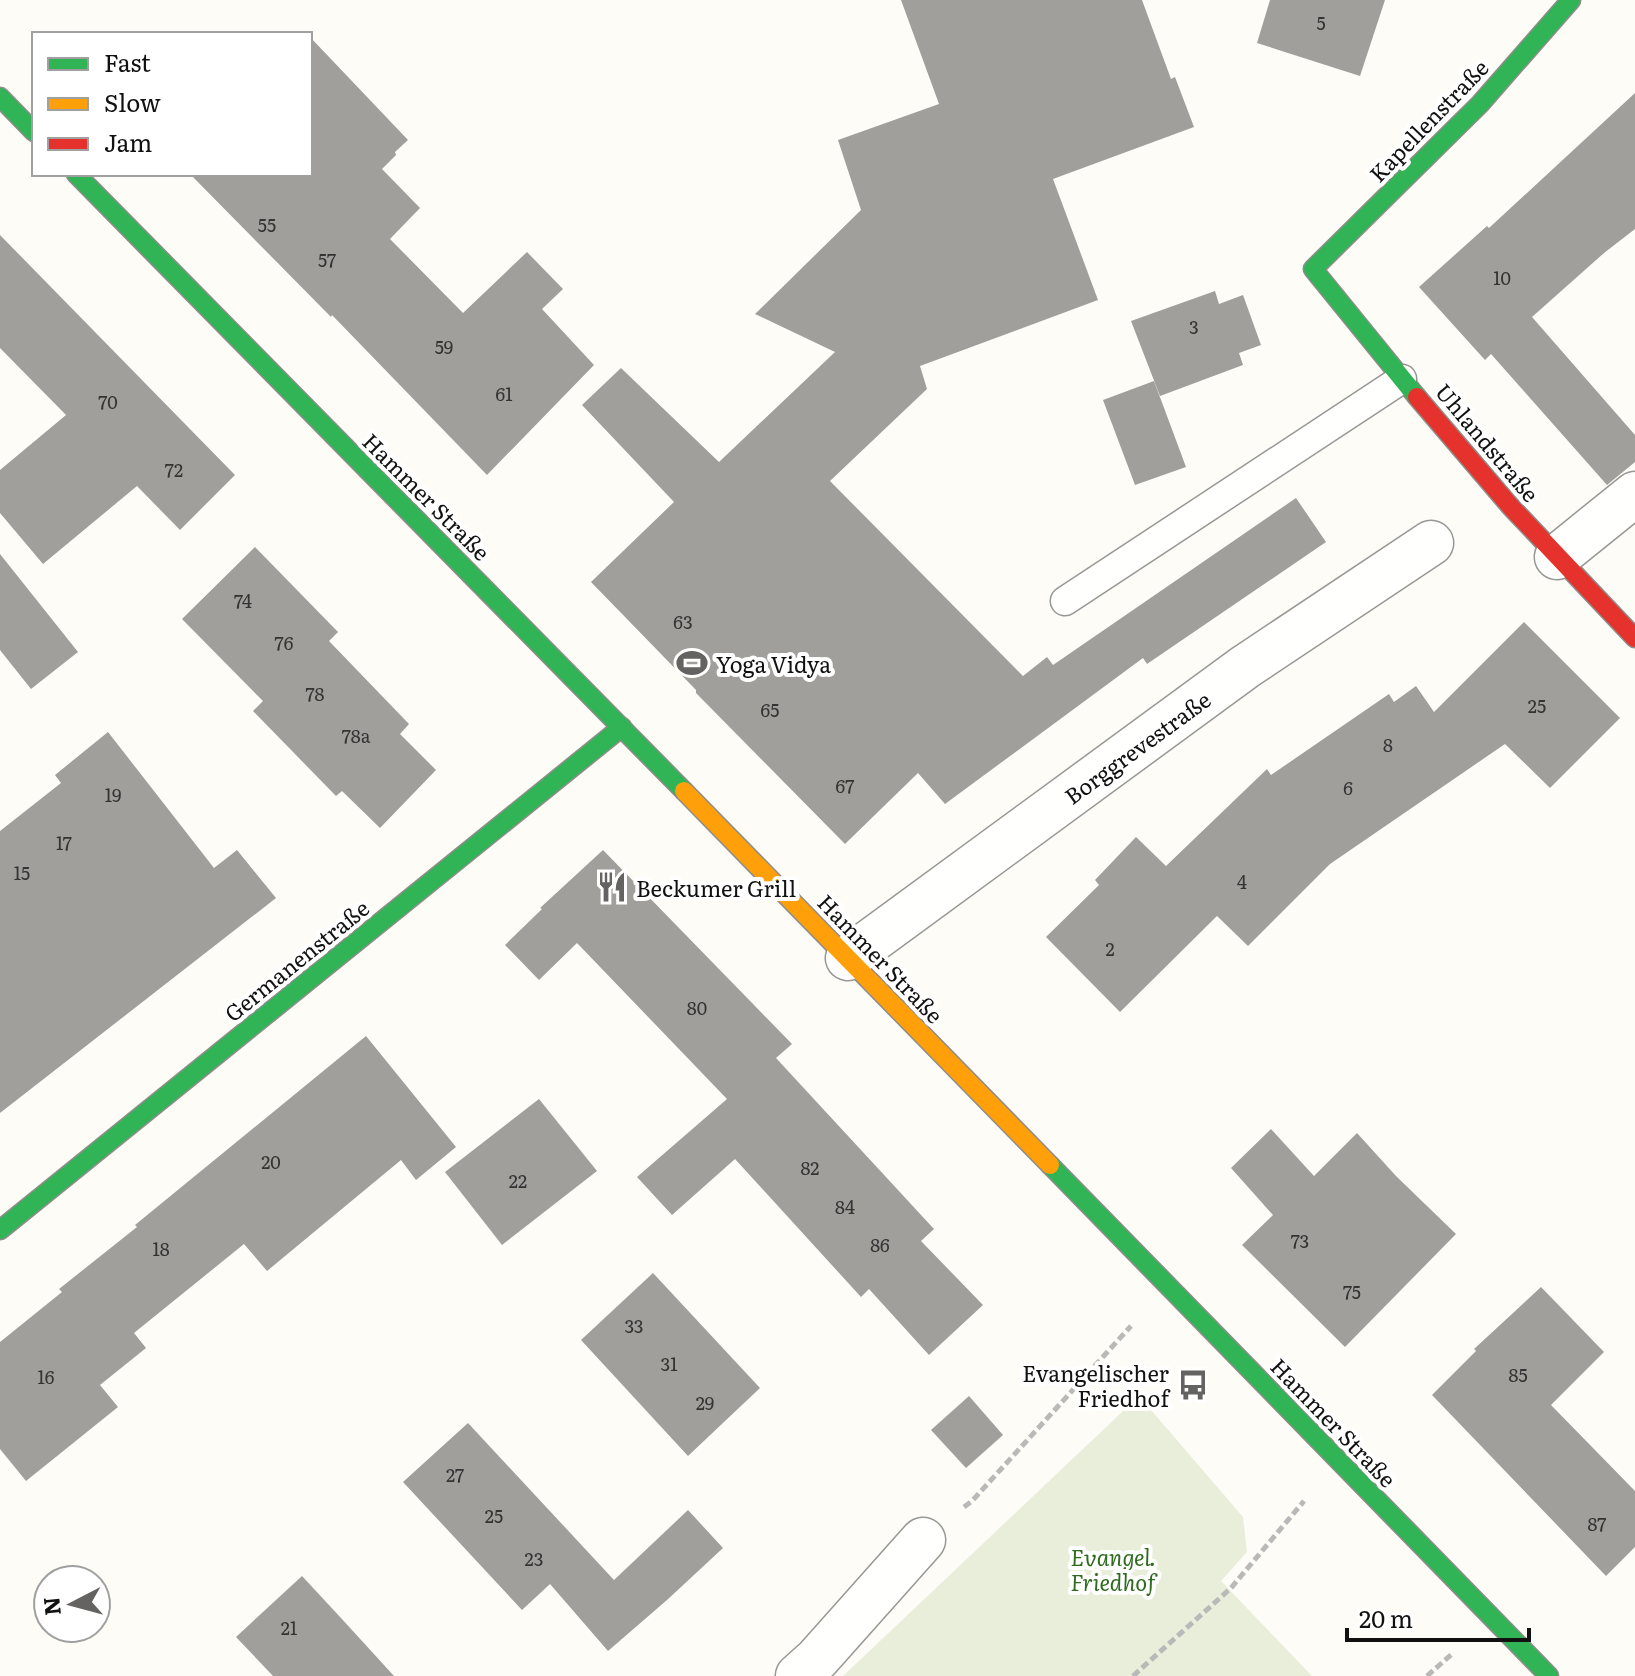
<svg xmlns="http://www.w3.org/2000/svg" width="1635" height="1676" font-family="Literata,serif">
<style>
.cemetery{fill:#e9eedb}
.building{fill:#a19f9c}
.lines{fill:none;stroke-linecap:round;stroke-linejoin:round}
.lane-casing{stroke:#979795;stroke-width:31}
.street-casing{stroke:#979795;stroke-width:47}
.fast-casing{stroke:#8e8d8b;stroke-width:21}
.slow-casing{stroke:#8e8d8b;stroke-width:21}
.jam-casing{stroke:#8e8d8b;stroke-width:21}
.path{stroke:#b9b9b8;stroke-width:5;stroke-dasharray:8 4;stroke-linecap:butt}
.lane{stroke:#fffffe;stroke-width:28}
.street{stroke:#fffffe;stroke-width:44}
.fast{stroke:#30b455;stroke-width:18}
.slow{stroke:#ff9f0a;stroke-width:18}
.jam{stroke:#e5322d;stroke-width:18}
.labels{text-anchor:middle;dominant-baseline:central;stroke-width:8;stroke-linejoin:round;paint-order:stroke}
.number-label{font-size:18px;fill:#353434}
.street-label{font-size:22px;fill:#111;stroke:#fff}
.poi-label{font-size:22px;fill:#111;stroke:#fff;text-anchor:start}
.park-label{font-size:22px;font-style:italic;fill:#2f6b1f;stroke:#fff}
</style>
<rect width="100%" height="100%" fill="#fdfcf7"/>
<path class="cemetery" d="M1139,1396L1243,1517L1247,1552L1221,1581L1312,1676H843Z"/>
<g class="building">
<path d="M901,0H1142L1171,79L1175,77L1194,127L1053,179L1098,300L920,366L927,389L830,481L1023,676L1047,657L1053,665L1296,498L1326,542L1147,664L1143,658L945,804L918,773L845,844L696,693V690L591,582L674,502L582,405L621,368L719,462L835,352L755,314L861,210L838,140L939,104Z"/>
<path d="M1270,0H1385L1360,76L1257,43Z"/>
<path d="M310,37L408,140L395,152L396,155L382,169L420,208L390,239L463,313L527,252L563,289L542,309L594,365L487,475L332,315L331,317L190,174H310Z"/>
<path d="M1635,93V229L1604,253L1532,317L1635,435V462L1607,485L1491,354L1485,360L1419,287L1487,226L1489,228Z"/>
<path d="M0,235L235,475L180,530L137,486L43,564L0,513V470L66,415L0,348Z"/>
<path d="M1215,291L1219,304L1243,295L1261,345L1239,353L1243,365L1160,396L1131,321Z"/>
<path d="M1154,381L1186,467L1135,485L1103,400Z"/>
<path d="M255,547L338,632L329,641L409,724L400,734L436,770L380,828L342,791L336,796L253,711L263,701L182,619Z"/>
<path d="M0,554L78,652L31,689L0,650Z"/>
<path d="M1524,622L1620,718L1550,788L1505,744L1330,864L1248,946L1217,916L1120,1012L1046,937L1099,885L1095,880L1136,837L1166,866L1267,769L1271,775L1389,694L1394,702L1416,686L1434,712Z"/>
<path d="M108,732L214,868L237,850L276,898L0,1113V831L61,783L55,775Z"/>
<path d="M603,850L792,1044L776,1058L934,1229L921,1241L983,1305L929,1355L869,1289L861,1297L735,1159L672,1215L637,1177L727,1099L577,943L539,980L505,945L542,909L540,908Z"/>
<path d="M366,1036L456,1147L416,1180L401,1160L267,1271L244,1244L134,1333L146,1348L100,1385L118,1407L26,1481L0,1449V1342L62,1292L59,1289L137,1227L135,1225Z"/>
<path d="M539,1099L597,1171L502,1245L445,1172Z"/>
<path d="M1271,1129L1314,1176L1357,1133L1396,1176L1456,1234L1345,1347L1242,1245L1273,1215L1231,1168Z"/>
<path d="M653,1273L760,1388L688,1456L581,1340Z"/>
<path d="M1541,1287L1604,1352L1551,1405L1635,1491V1547L1606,1576L1432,1395L1476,1351L1474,1349Z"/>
<path d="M969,1396L1003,1435L966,1468L931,1430Z"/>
<path d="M468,1423L614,1580L688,1510L723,1548L667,1600L608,1651L550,1584L522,1610L403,1482Z"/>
<path d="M302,1576L341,1618L394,1676H273L236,1637Z"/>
</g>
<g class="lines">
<g class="lane-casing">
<path id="lane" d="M1065,601L1402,379"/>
</g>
<g class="street-casing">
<g id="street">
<path d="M1557,557L1635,494"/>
<path d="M848,958L1245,667L1431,543"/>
<path d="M798,1676L817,1659L923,1540"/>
</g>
</g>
<g class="fast-casing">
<g id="fast">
<path d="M0,97L34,132"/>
<path d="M76,174L684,791"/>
<path d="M1417,397L1313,269L1480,104L1571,0"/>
<path d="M1050,1165L1549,1676"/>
<path d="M0,1230L622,727"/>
</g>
</g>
<g class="slow-casing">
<path id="slow" d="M684,791L1050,1165"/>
</g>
<g class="jam-casing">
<path id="jam" d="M1417,397L1511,507L1635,638"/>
</g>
<g class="path">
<path d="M964,1507L972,1501L1131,1326"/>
<path d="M1133,1676L1231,1588L1304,1501"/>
<path d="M1427,1676L1453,1653"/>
</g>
<use href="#lane" class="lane"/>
<use href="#street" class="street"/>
<use href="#fast" class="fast"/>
<use href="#slow" class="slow"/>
<use href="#jam" class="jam"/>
</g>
<defs>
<g id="stadium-bare" transform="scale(2.4)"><path d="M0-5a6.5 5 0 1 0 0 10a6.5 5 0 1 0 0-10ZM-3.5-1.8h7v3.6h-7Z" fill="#646362" stroke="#fff" stroke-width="2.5" paint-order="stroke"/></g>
<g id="restaurant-bare" transform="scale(2.4)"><path d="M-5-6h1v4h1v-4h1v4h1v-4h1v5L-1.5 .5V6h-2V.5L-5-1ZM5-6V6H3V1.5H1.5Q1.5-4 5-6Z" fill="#646362" stroke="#fff" stroke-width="2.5" paint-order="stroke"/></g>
<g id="bus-bare" transform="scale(2.4)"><path d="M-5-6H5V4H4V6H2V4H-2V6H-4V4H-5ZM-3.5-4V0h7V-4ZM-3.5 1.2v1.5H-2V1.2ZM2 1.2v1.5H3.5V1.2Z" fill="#646362" stroke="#fff" stroke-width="2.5" paint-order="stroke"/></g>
</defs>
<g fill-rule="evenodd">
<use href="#stadium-bare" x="692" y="663"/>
<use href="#restaurant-bare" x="612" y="887"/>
<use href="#bus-bare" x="1193" y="1385"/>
</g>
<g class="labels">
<g class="number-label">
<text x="1321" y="22">5</text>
<text x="267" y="224">55</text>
<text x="327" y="259">57</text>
<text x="1502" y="277">10</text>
<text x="1194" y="326">3</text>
<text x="444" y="346">59</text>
<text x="504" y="393">61</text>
<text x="108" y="401">70</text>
<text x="174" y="469">72</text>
<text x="243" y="600">74</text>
<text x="683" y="621">63</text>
<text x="284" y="642">76</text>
<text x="315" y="693">78</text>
<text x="1537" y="705">25</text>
<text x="770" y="709">65</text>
<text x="356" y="735">78a</text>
<text x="1388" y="744">8</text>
<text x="845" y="785">67</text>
<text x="1348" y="787">6</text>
<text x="113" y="794">19</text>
<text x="64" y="842">17</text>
<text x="22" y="872">15</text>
<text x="1242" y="881">4</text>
<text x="1110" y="948">2</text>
<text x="697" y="1007">80</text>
<text x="271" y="1161">20</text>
<text x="810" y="1167">82</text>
<text x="518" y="1180">22</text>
<text x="845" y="1206">84</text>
<text x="1300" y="1240">73</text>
<text x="880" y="1244">86</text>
<text x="161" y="1248">18</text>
<text x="1352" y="1291">75</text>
<text x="634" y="1325">33</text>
<text x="669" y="1363">31</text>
<text x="1518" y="1374">85</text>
<text x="46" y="1376">16</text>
<text x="705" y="1402">29</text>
<text x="455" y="1474">27</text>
<text x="494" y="1515">25</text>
<text x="1597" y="1523">87</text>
<text x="534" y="1558">23</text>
<text x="289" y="1627">21</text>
</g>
<g class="street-label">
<text transform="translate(1428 120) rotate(-46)">Kapellenstraße</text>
<text transform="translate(1488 442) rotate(50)">Uhlandstraße</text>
<text transform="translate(427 496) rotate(45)">Hammer Straße</text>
<text transform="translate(1137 747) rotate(-36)">Borggrevestraße</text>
<text transform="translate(881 958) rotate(46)">Hammer Straße</text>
<text transform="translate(296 960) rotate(-39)">Germanenstraße</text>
<text transform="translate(1334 1422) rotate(46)">Hammer Straße</text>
</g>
<g class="poi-label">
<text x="716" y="663">Yoga Vidya</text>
<text x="636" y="887">Beckumer Grill</text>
<text x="1169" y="1372" text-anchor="end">Evangelischer<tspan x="1169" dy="25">Friedhof</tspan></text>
</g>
<g class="park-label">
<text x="1113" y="1556">Evangel.<tspan x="1113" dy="25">Friedhof</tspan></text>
</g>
</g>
<rect x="32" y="32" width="280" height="144" fill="#ffffff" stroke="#a0a0a0" stroke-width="2"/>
<rect x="48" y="58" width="40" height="12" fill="#30b455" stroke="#a0a0a0" stroke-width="2"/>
<text x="104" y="72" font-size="24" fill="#111111">Fast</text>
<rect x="48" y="98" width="40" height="12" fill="#ff9f0a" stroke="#a0a0a0" stroke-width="2"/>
<text x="104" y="112" font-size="24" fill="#111111">Slow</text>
<rect x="48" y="138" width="40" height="12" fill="#e5322d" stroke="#a0a0a0" stroke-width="2"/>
<text x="104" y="152" font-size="24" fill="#111111">Jam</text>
<g transform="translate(72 1604) rotate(264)"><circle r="38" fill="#ffffff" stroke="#a0a0a0" stroke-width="2"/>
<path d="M0-6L14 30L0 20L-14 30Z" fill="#646362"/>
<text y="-12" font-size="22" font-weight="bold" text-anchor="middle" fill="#111111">N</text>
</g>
<path d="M1347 1628v12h182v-12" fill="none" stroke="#111111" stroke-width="4"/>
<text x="1359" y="1628" font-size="24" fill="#111111" stroke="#ffffff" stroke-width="6" paint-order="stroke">20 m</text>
</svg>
